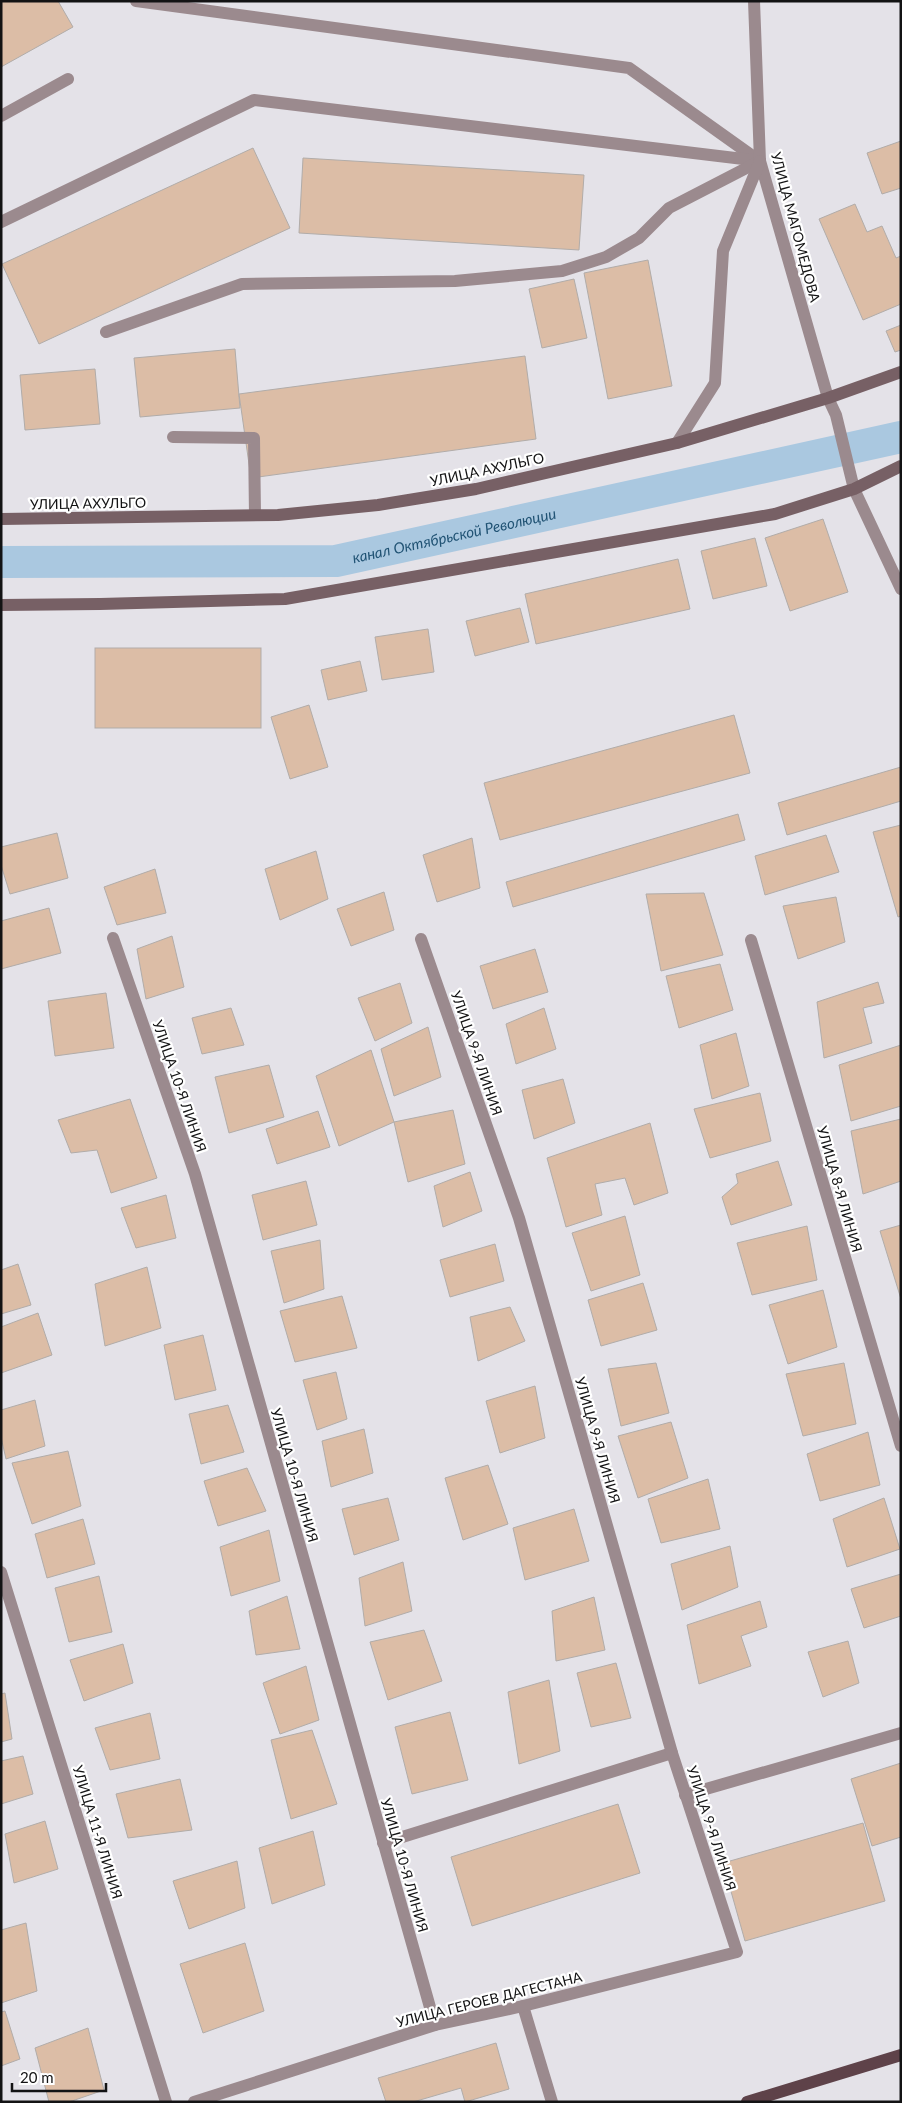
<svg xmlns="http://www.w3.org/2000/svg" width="902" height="2103" font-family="Lato,sans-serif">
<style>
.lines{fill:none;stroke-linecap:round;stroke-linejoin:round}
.canal{stroke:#aac8e0;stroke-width:32}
.building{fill:#dcbda6;stroke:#b1aca9}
.lane{stroke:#9b8a8e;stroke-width:12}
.street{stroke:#9b8a8e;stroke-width:12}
.secondary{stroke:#776065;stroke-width:12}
.primary{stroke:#5e4249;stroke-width:12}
.labels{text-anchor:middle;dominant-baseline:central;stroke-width:4.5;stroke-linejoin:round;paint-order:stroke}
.street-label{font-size:14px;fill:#131314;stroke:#fff}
.water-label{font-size:15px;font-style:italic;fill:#215374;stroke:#fff}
</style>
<rect width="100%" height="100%" fill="#e4e2e8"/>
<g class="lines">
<path class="canal" id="s1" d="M1,562L336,561L901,437"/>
</g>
<g class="building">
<path d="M1,1H58L73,27L1,67Z"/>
<path d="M901,141V188L882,194L867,153Z"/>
<path d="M253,148L290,228L39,344L2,264Z"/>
<path d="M303,158L584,175L579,250L299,233Z"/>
<path d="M855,204L867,232L882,226L896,258L901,256V304L863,320L819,219Z"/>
<path d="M648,260L672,386L608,399L584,273Z"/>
<path d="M574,279L587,338L542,348L529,289Z"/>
<path d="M901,325V350L895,352L886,331Z"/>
<path d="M235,349L240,408L140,417L134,358Z"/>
<path d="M525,356L536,439L251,478L239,394Z"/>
<path d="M95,369L100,424L25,430L20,375Z"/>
<path d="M823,519L848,592L790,611L765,538Z"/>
<path d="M755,538L767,586L713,599L701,551Z"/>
<path d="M678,559L690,609L536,644L525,594Z"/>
<path d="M520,608L529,642L475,656L466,621Z"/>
<path d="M428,629L434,672L382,680L375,637Z"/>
<rect x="95" y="648" width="166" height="80"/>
<path d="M360,661L367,691L328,700L321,670Z"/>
<path d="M309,705L328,767L290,779L271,717Z"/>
<path d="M734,715L750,773L500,840L484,783Z"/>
<path d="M901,767V801L787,835L778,803Z"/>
<path d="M738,814L745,840L513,907L506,882Z"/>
<path d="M901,825V916L898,917L873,832Z"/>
<path d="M57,833L68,878L10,894L1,865V847Z"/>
<path d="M826,835L839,872L765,895L755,856Z"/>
<path d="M472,838L480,888L437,902L423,855Z"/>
<path d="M316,851L328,899L280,920L265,869Z"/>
<path d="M155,869L166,913L117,925L104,887Z"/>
<path d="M384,892L394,930L351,946L337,909Z"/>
<path d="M704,893L723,955L661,971L646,894Z"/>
<path d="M836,897L845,942L798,959L783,906Z"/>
<path d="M49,908L61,953L1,969V921Z"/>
<path d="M172,936L184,987L146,999L137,949Z"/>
<path d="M535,949L548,992L493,1009L480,966Z"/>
<path d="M720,964L733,1010L679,1028L666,976Z"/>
<path d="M878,982L884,1003L863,1008L872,1043L824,1058L817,1002Z"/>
<path d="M400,983L412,1023L375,1041L358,998Z"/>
<path d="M106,993L114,1048L55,1056L48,1001Z"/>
<path d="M231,1008L244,1045L202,1054L192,1018Z"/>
<path d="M544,1008L556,1049L516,1064L506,1024Z"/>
<path d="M428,1027L441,1077L394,1096L381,1049Z"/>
<path d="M736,1033L749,1086L712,1099L700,1045Z"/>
<path d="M901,1045V1106L851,1121L839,1065Z"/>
<path d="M371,1050L394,1122L339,1146L316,1076Z"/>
<path d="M269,1065L284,1117L229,1133L215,1077Z"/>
<path d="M563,1079L575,1123L534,1139L522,1090Z"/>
<path d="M760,1093L771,1141L710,1158L694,1109Z"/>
<path d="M130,1099L157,1178L111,1193L97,1150L71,1153L58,1120Z"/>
<path d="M453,1110L465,1164L408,1182L394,1122Z"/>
<path d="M318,1111L330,1147L277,1164L266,1129Z"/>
<path d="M901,1119V1181L863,1194L851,1131Z"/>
<path d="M650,1123L668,1193L634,1205L625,1178L595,1184L602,1215L566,1227L547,1158Z"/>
<path d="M778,1161L792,1205L731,1225L722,1197L738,1183L736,1174Z"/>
<path d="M470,1172L482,1211L443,1227L434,1186Z"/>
<path d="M306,1181L317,1225L263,1240L252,1195Z"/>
<path d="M166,1195L176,1238L136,1248L121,1208Z"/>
<path d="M625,1216L640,1275L591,1291L572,1233Z"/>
<path d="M901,1225V1299L880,1231Z"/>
<path d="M807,1226L817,1280L752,1295L737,1243Z"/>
<path d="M320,1240L324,1289L284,1303L271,1251Z"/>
<path d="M495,1244L504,1281L450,1297L440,1260Z"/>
<path d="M18,1264L31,1305L1,1314V1270Z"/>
<path d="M147,1267L161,1328L105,1346L95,1284Z"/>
<path d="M643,1283L657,1330L601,1346L588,1300Z"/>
<path d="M823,1290L837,1347L788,1364L769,1305Z"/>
<path d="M342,1296L357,1348L295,1362L280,1311Z"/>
<path d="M510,1307L525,1341L478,1361L470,1317Z"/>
<path d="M38,1313L52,1355L1,1373V1327Z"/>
<path d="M203,1335L216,1390L175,1400L164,1345Z"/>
<path d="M656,1363L669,1413L621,1426L608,1369Z"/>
<path d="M844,1363L856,1424L803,1436L786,1374Z"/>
<path d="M336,1372L347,1419L317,1430L303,1380Z"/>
<path d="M535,1386L545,1438L500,1453L486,1401Z"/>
<path d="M35,1400L45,1446L6,1459L1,1437V1410Z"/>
<path d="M228,1405L244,1452L201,1464L189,1414Z"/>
<path d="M671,1422L688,1478L638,1498L618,1436Z"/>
<path d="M364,1429L373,1473L331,1487L322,1441Z"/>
<path d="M868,1432L880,1485L820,1501L807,1454Z"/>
<path d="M68,1451L81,1506L32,1524L12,1463Z"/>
<path d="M488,1465L508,1524L463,1540L445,1478Z"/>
<path d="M247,1468L266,1511L218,1526L204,1481Z"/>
<path d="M708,1479L720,1529L661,1543L648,1499Z"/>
<path d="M388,1498L399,1540L354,1555L342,1509Z"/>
<path d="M884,1498L900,1549L847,1567L833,1519Z"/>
<path d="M574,1509L589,1561L525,1580L513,1528Z"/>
<path d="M83,1519L95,1564L47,1578L35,1534Z"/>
<path d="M269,1530L280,1581L231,1596L220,1547Z"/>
<path d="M730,1546L738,1587L682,1610L671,1564Z"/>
<path d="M403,1562L412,1611L365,1626L359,1578Z"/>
<path d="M901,1574V1616L864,1628L851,1589Z"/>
<path d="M99,1576L112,1632L69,1642L55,1588Z"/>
<path d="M287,1596L300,1649L256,1655L249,1611Z"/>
<path d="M594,1597L605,1650L556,1661L552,1611Z"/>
<path d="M760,1601L767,1627L741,1636L751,1666L699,1684L687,1625Z"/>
<path d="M424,1630L442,1681L388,1700L370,1642Z"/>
<path d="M848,1641L859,1683L823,1697L808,1652Z"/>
<path d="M123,1644L133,1683L84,1701L70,1660Z"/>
<path d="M616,1663L631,1718L591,1727L577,1673Z"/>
<path d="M306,1666L319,1720L280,1734L263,1683Z"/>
<path d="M549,1680L560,1751L519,1764L508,1692Z"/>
<path d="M5,1693L12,1739L1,1742V1694Z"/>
<path d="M450,1712L468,1780L412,1794L395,1727Z"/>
<path d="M150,1713L160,1759L110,1770L95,1728Z"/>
<path d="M312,1730L337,1804L291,1819L271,1740Z"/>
<path d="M23,1756L33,1794L1,1804V1761Z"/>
<path d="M901,1763V1837L872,1846L851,1779Z"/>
<path d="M180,1779L192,1830L128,1838L116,1794Z"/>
<path d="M618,1804L640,1873L472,1926L451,1857Z"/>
<path d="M45,1821L58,1869L14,1883L5,1834Z"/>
<path d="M863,1823L885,1901L745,1941L723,1863Z"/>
<path d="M313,1831L325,1885L272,1904L259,1848Z"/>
<path d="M237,1861L245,1908L189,1929L173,1881Z"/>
<path d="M26,1923L37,1991L1,2003V1930Z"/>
<path d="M245,1943L264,2011L203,2033L180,1964Z"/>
<path d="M5,2011L20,2059L1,2066V2012Z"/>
<path d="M88,2028L104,2090L69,2102H49L35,2048Z"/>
<path d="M496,2043L509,2089L465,2102L461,2088L413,2102H386L378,2078Z"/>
</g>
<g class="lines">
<g class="lane">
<path d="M136,1L629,68L758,160"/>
<path d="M1,116L68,79"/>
<path d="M1,222L254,100L760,161"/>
<path d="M106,332L242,284L455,281L562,271L606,257L639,238L669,208L760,161"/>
</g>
<g class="street">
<path d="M754,1L760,161L828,398L836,415L854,489L901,589"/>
<path d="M173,437L254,438L255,515"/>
<path d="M677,443L715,383L723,251L760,161"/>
<path d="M113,938L195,1174L435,2025"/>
<path d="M751,940L901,1446"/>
<path d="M1,1572L166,2102"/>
<path d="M685,1795L901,1733"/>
<path d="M383,1843L672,1753"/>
<path d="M523,2006L552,2102"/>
<path d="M194,2102L435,2025L523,2006L737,1952L672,1753L519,1218L421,939"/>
</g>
<g class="secondary">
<path d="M1,519L278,515L378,505L476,489L677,443L828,398L901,372"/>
<path d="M1,605L100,604L285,599L775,514L854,489L901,466"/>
</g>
<path class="primary" d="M747,2102L901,2055"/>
</g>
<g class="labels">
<g class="street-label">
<text transform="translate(796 227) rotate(75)">УЛИЦА МАГОМЕДОВА</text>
<text transform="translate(487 469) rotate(-12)">УЛИЦА АХУЛЬГО</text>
<text transform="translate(88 503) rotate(-1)">УЛИЦА АХУЛЬГО</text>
<text transform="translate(477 1053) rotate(71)">УЛИЦА 9-Я ЛИНИЯ</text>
<text transform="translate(180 1086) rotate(71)">УЛИЦА 10-Я ЛИНИЯ</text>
<text transform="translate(840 1189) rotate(74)">УЛИЦА 8-Я ЛИНИЯ</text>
<text transform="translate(598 1440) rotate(74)">УЛИЦА 9-Я ЛИНИЯ</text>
<text transform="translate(295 1475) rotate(74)">УЛИЦА 10-Я ЛИНИЯ</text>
<text transform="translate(712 1828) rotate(72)">УЛИЦА 9-Я ЛИНИЯ</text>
<text transform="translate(98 1832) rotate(73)">УЛИЦА 11-Я ЛИНИЯ</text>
<text transform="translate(405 1865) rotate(74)">УЛИЦА 10-Я ЛИНИЯ</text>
<text transform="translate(489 1999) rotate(-14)">УЛИЦА ГЕРОЕВ ДАГЕСТАНА</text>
</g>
<g class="water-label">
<text stroke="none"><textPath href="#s1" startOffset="456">канал Октябрьской Революции</textPath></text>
</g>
</g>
<rect width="902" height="2103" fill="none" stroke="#131314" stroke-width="5"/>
<path d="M12 2083v8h94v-8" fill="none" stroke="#131314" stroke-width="2.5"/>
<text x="20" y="2083" font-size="15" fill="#131314" stroke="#ffffff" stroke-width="4" paint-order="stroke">20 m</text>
</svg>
